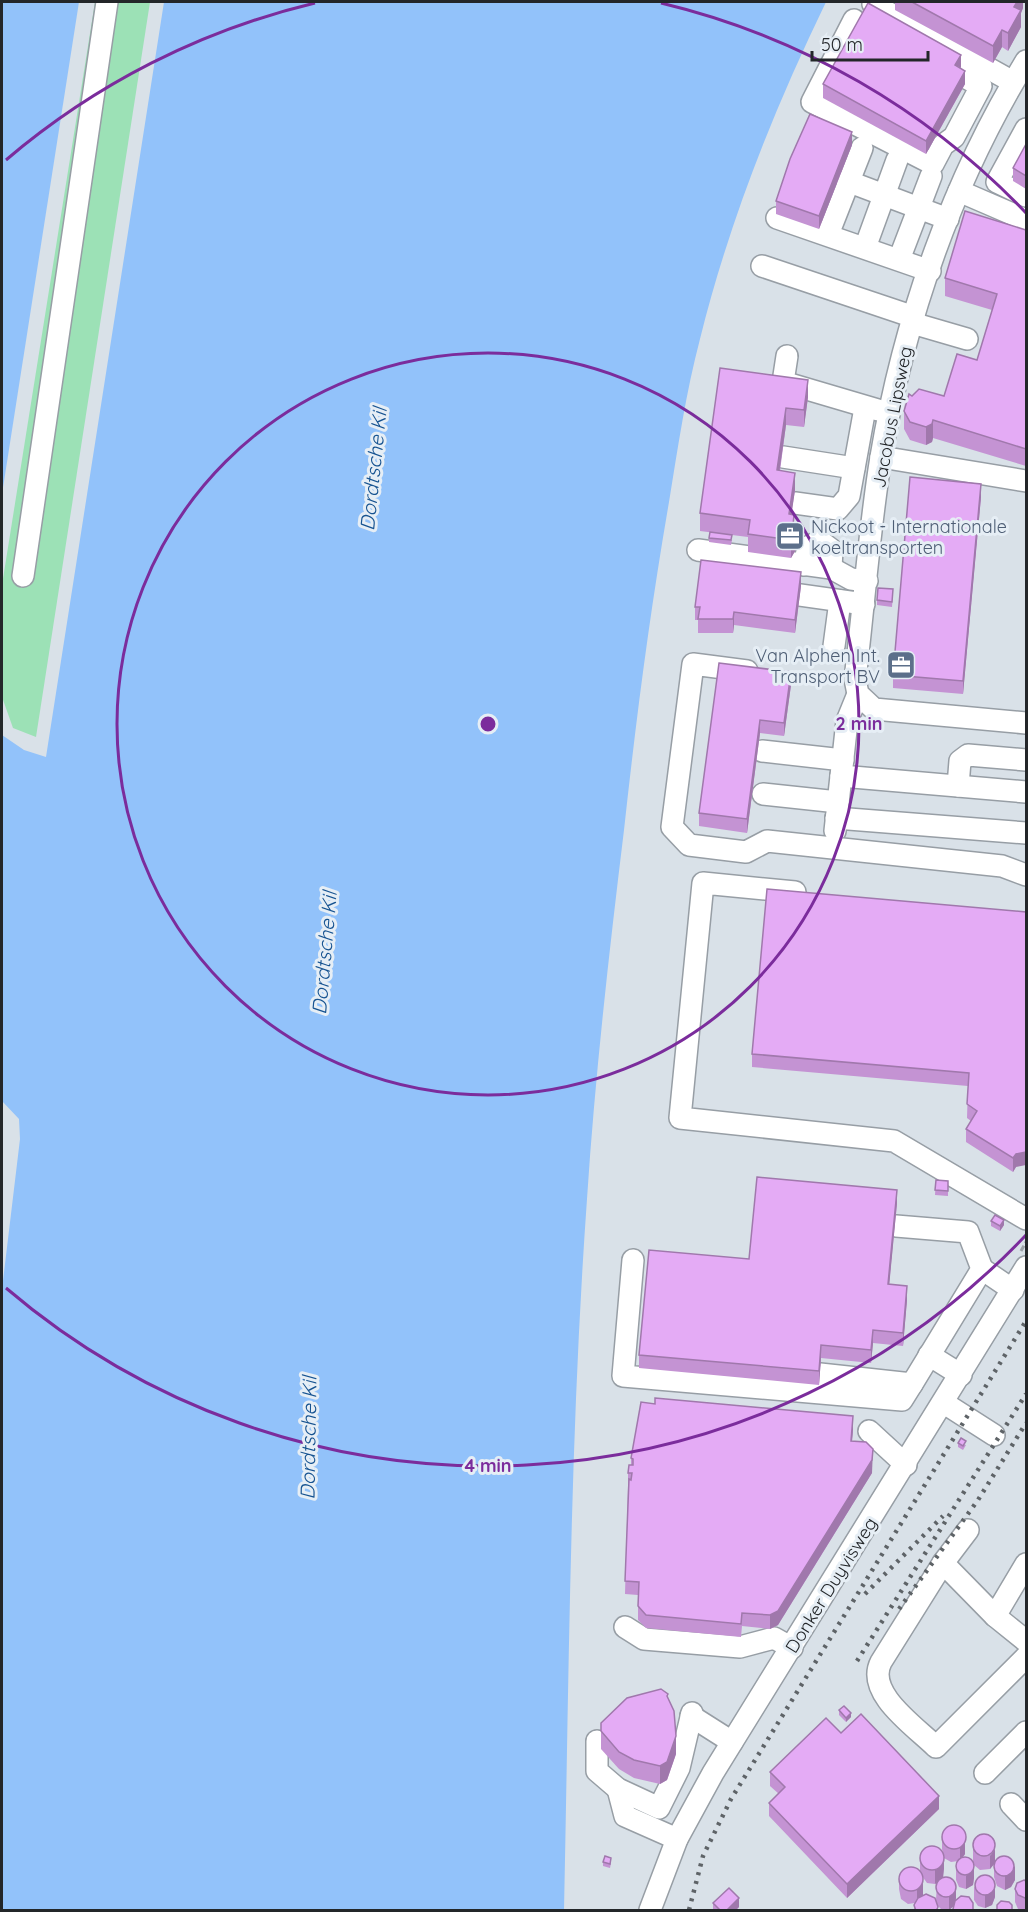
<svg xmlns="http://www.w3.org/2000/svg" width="1028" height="1912" font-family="Quicksand,sans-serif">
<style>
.green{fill:#9ce1b6}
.water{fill:#92c2fa}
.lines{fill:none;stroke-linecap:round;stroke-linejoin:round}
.minor-casing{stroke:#979ea5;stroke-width:24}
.path{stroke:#9da3a9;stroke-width:3;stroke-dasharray:6 3;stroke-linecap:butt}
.minor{stroke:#fff;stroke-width:21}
.rail{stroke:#5e6367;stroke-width:4.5;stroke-dasharray:3 6;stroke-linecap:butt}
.wall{fill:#c493d3;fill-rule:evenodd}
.shaded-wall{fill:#a078ac}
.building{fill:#e4abf5;stroke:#a078ac;stroke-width:1.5}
.ring{fill:none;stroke:#7b2c9c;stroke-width:3}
.labels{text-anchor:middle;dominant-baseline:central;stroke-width:6;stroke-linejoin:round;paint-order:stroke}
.street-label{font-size:18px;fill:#232629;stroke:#e6eef5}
.service-label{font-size:18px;fill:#4e5e75;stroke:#e6eef5;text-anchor:start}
.water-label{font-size:20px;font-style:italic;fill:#165391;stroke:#e6eef5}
.centre{fill:#7b2c9c;stroke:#e6eef5;stroke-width:3}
.ring-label{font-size:18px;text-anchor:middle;font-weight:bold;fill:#7b2c9c;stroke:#e6eef5;stroke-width:6;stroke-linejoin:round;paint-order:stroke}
</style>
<rect width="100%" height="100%" fill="#d9e1e8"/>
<path class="green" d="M95,2H150L36,737L13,728L2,697V585Z"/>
<g class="water">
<path d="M2,2H79L2,494Z"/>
<path d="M164,2H826C774,109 729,222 700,339C686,392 678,447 669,502C650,611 636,720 624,830C609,953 595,1076 587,1199C570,1436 569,1673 564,1910H2V1289L20,1139L19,1119L2,1101V735L24,750L46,757Z"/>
</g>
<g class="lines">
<g class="minor-casing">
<g id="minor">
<path d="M874,2L873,4L1013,82"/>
<path d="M854,20L812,102L933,164L943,145L954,137L981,86L959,74"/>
<path d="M1026,61C953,180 904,319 881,457C869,530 864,605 855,679L858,694L874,709L1026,723"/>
<path d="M1026,129L997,182L1026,196"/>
<path d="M847,181L948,219"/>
<path d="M959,191L1026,220"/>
<path d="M777,218L930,271"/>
<path d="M829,232L862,148"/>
<path d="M866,245L897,160"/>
<path d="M900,257L931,176"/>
<path d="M762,266L914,317"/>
<path d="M912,323L967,339"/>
<path d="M787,356L783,382L878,410"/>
<path d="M783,457L854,468"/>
<path d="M881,457L1026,481"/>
<path d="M795,503L838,509L849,496L865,408"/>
<path d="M698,550L831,568L851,579L867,581"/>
<path d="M804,565L808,547L820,541L832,550L831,568"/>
<path d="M23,576L107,2"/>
<path d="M800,595L864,604"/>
<path d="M834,646L840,601"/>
<path d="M747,671L693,664L672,827L689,845L746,852L767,841L1002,866L1026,875"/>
<path d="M762,751L843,760"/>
<path d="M841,776L1026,792"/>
<path d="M958,786L960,761L968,755L1026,760"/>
<path d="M763,794L838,802"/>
<path d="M836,818L1026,833"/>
<path d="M835,831L847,721L858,694"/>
<path d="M795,892L703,883L680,1118L894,1141L1026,1219"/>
<path d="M633,1260L623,1376L902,1400L912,1384"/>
<path d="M982,1269L1013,1290"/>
<path d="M929,1355L961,1375"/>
<path d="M820,1374L912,1384L982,1269L968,1232L896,1226"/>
<path d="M944,1403L994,1435"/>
<path d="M869,1431L906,1465"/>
<path d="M968,1530L943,1563L881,1662C865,1693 916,1727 936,1747L1026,1657"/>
<path d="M943,1563L995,1616L1026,1641"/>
<path d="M995,1616L1026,1564"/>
<path d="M625,1627L644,1639L740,1647L774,1638L792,1648"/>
<path d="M691,1716L732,1742"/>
<path d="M597,1741V1771L618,1789L659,1808L679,1768L692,1713"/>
<path d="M985,1773L1026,1732"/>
<path d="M618,1789L625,1816L677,1839"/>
<path d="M1011,1804L1026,1820"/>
<path d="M650,1910L677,1839L713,1773L1026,1267"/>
</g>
</g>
<path class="path" d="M1021,1251L1026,1242"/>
<use href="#minor" class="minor"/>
<g class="rail">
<path d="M865,1594L943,1516"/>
<path d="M899,1609L978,1500L1026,1423"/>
<path d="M857,1661L1026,1394"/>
<path d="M689,1910L703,1856L731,1799L1026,1321"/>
</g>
</g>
<g class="wall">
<path d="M892,2H1023V8L1021,13V27L1008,51L1002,47L993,63L895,10V3Z"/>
<path d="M960,68L965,84L926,154L823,98V84Z"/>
<path d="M1026,144V189L1013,181V168Z"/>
<path d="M852,145L819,229L776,214V201Z"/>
<path d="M1026,230V466L933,438L932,442L926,445L910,440L904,429V411L912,396H944L977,360L992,310L945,296V278Z"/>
<path d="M720,368L808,397L804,427L786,425L780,471L795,490L791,515L794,526L798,546L791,558L748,552V537L700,531V513Z"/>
<path d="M981,497L963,694L893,688V675Z"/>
<path d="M709,538L732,540L731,545L709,542Z"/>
<path d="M801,586L795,633L734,625L733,633H698V620H695V607Z"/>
<path d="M893,594L892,607L877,605V600Z"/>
<path d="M719,663L791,685L784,736L760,733L747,833L699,826V813Z"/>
<path d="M1026,912L1016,1167L1013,1172L966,1142V1129L971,1121L967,1118L968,1086L752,1067V1054Z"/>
<path d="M936,1180L948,1181V1196L935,1195Z"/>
<path d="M897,1203L889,1285L907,1300L903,1346L873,1343L871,1363L821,1358L819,1385L639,1368V1355L749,1259Z"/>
<path d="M991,1221L1004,1225L1000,1231L991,1226Z"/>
<path d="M853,1429L852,1441L872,1473L778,1625L770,1629L742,1626L741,1637L646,1628L638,1620V1595L625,1594L628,1486V1473L631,1465V1458Z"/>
<path d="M958,1443L966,1445L963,1450L958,1447Z"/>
<path d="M668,1699L676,1754L667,1780L660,1784L634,1778L619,1769L601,1749V1723Z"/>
<path d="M839,1710L851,1717L846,1722L839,1715Z"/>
<path d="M841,1733L939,1809L847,1898L769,1816V1803L779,1794L770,1786V1772Z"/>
<path d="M947,1827L965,1854L962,1859L973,1864V1841L978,1835L995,1862L1015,1880L1011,1887L1005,1890L997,1886L994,1877V1864L990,1869L980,1870L974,1865V1878L973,1885L966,1889L959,1887L956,1880V1867L958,1861L951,1862L944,1858L943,1877L956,1900L973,1911H953L954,1906L949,1910L941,1909L937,1905L938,1911H914L915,1903L908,1904L901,1899L899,1889V1876L920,1872V1861L943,1853L942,1849V1835ZM922,1876L927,1883L935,1884L937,1883L936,1900L922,1896Z"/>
<path d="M603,1862L611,1863L610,1868L603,1866Z"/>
<path d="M1024,1880L1026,1911H1022L1018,1909L1015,1902V1889Z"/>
<path d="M974,1887L995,1897L992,1905L985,1908L978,1906L974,1900Z"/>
<path d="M713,1903L739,1907L735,1911H713Z"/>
</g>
<g class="shaded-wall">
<path d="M1017,2H1023V8L1021,13V27L1008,51V33L1014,7Z"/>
<path d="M1002,30V47L993,63V46Z"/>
<path d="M961,55V68L955,65Z"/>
<path d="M965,71V84L926,154V141Z"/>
<path d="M852,132V145L819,229V216Z"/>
<path d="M808,380V397L804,427V410Z"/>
<path d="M786,408V425L777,488V470Z"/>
<path d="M933,420V438L932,442L926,445V427Z"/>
<path d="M795,473V490L789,532V514Z"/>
<path d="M981,484V497L963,694V681Z"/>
<path d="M794,515V535L798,529V546L791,558V540Z"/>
<path d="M801,572V586L795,633V620Z"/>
<path d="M734,612V625L733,633V619Z"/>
<path d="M791,672V685L784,736V723Z"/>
<path d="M760,720V733L747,833V819Z"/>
<path d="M1026,1152V1165L1016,1167L1013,1172V1158L1016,1154Z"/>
<path d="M897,1190V1203L888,1298V1284Z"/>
<path d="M1004,1220V1225L1000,1231V1226Z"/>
<path d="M907,1286V1300L903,1346V1333Z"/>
<path d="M873,1330V1343L871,1363V1350Z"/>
<path d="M821,1345V1358L819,1385V1371Z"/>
<path d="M853,1416V1429L851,1454V1441Z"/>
<path d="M873,1449L872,1473L778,1625L770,1629V1615Z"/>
<path d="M851,1713V1717L846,1722V1718Z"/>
<path d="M676,1736V1754L667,1780L660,1784V1766Z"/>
<path d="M939,1796V1809L847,1898V1884Z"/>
<path d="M965,1841V1854L960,1861V1848Z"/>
<path d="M995,1849V1863L990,1869V1856Z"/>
<path d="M944,1855V1869L943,1878L935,1884V1870Z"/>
<path d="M974,1865V1878L973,1885L966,1889V1876Z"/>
<path d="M1015,1866V1880L1011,1887L1005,1890V1876Z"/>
<path d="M923,1882V1895L917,1903V1889Z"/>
<path d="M995,1884V1897L992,1905L985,1908V1895Z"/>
<path d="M956,1885V1898L955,1905L949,1910V1897Z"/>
<path d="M739,1898V1907L735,1911H726Z"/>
<rect x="1025" y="1898" width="1" height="13"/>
</g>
<g class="building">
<path d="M912,2H1017L1014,7L1021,10L1008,33L1002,30L993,46Z"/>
<path d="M868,3L961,55L955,65L965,71L926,141L823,84Z"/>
<path d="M810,114L852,132L819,216L776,201L790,159Z"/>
<path d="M1026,144V176L1013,168Z"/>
<path d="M965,211L1026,230V449L933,420L932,424L926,427L910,422L904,411L909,394L912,396L919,389L944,396L957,354L977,360L997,294L945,278Z"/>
<path d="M720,368L808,380L804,410L786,408L777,470L795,473L789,514L794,515L793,525L798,529L791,540L748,534L750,520L700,513Z"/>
<path d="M910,477L981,484L963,681L893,675Z"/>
<path d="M710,532L732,535L731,540L709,538Z"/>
<path d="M701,560L801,572L795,620L734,612L733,619H698L700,607H695Z"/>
<path d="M878,588L893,589L892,602L877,600Z"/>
<path d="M719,663L791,672L784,723L760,720L747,819L699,813Z"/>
<path d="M767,889L1026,912V1152L1016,1154L1013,1158L966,1129L977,1111L967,1104L969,1073L752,1054Z"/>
<path d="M757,1177L897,1190L888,1284L907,1286L903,1333L873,1330L871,1350L821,1345L819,1371L639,1355L649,1250L749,1259Z"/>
<path d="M936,1180L948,1181V1191L935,1190Z"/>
<path d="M995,1215L1004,1220L1000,1226L991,1221Z"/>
<path d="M655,1398L853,1416L851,1441L866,1442L873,1449L872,1460L778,1611L770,1615L742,1613L741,1624L646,1615L638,1606L639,1582L625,1581L629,1479L631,1480L632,1473H628L629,1465H633V1459L631,1458L641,1402L655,1404Z"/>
<path d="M961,1438L966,1441L963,1446L958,1443Z"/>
<path d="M661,1689L668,1694L667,1696L674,1711L676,1736L667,1762L660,1766L634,1760L619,1752L601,1731V1723L627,1698Z"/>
<path d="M844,1706L851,1713L846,1718L839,1710Z"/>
<path d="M861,1714L939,1796L847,1884L769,1803L785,1787L770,1772L826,1718L841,1733Z"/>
<circle cx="954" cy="1837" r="12"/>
<circle cx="984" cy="1845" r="11"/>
<circle cx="932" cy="1858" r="12"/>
<path d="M605,1856L611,1858L610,1864L603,1862Z"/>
<circle cx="1004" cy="1866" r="10"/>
<circle cx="965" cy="1866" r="9"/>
<circle cx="911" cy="1879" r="12"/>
<circle cx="985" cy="1885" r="10"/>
<circle cx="946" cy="1887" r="10"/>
<path d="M1024,1880L1026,1881V1898H1025L1018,1895L1015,1889L1017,1883Z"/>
<path d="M729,1888L739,1898L726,1911H721L713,1903Z"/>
<path d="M926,1894L935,1898L938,1907L936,1911H916L914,1905L918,1898Z"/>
<path d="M961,1896L969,1897L973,1903V1911H955L953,1909L955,1901Z"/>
<path d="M1001,1901L1009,1902L1012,1905V1911H997V1905Z"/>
</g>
<g class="ring">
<circle cx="488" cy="724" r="371"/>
<path d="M1026 1235A742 742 0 0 1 6 1288M6 160A742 742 0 0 1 315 3M661 3A742 742 0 0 1 1026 213"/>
</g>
<defs>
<g id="office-square" transform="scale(1.5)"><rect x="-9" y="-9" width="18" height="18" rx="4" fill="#5c6f8a" stroke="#e6eef5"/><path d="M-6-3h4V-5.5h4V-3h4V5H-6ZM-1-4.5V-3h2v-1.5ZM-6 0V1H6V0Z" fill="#fff"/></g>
</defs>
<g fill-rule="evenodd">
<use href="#office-square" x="790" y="536"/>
<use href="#office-square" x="901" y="665"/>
</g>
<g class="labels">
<g class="street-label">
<text transform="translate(892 417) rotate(-79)">Jacobus Lipsweg</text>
<text transform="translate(831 1585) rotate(-58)">Donker Duyvisweg</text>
</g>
<g class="service-label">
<text x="811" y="526">Nickoot - Internationale<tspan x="811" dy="21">koeltransporten</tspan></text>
<text x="880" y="655" text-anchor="end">Van Alphen Int.<tspan x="880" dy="21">Transport BV</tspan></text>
</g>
<g class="water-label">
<text transform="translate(373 469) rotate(-84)">Dordtsche Kil</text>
<text transform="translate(324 953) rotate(-85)">Dordtsche Kil</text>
<text transform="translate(308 1438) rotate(-89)">Dordtsche Kil</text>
</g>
</g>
<circle cx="488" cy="724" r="9" class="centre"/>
<g class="ring-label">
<text x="859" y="730">2 min</text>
<text x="488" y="1472">4 min</text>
</g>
<rect width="1028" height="1912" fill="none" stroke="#232629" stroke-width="6"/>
<path d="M812 51v9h116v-9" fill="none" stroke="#232629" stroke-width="3"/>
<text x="821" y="51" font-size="18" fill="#232629" stroke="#e6eef5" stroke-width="4.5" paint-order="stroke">50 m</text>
</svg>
